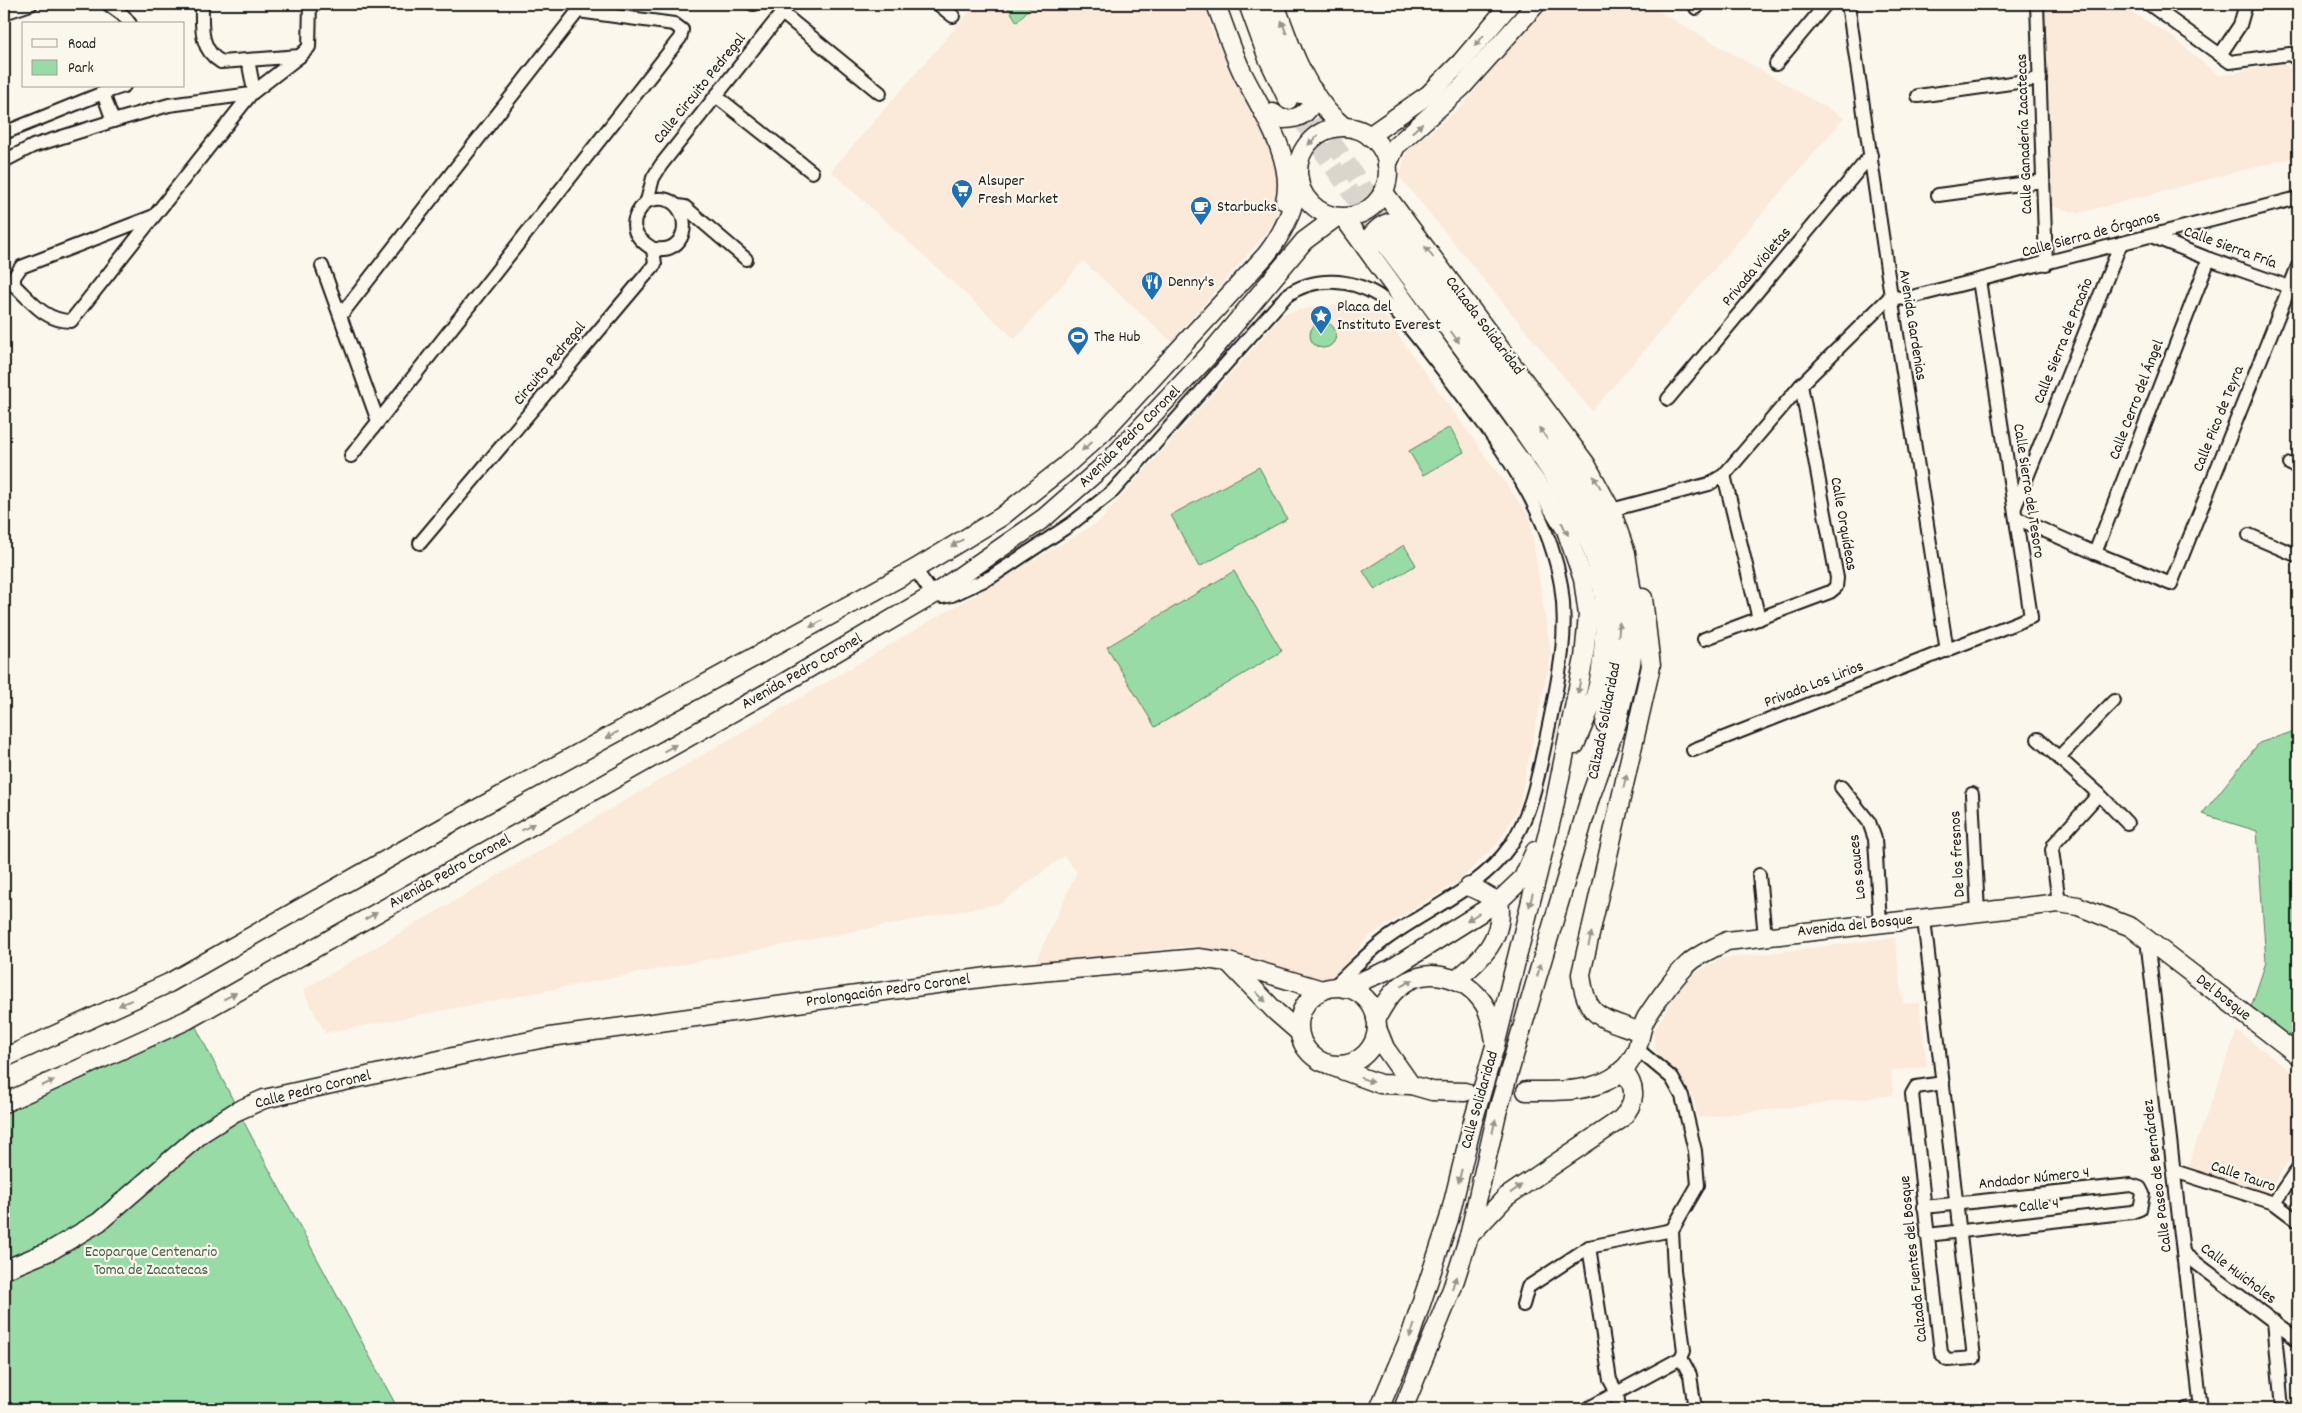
<svg xmlns="http://www.w3.org/2000/svg" width="2302" height="1413" font-family="Dekko,sans-serif">
<style>
.built{fill:#fbe9d9}
.green{fill:#99dba6;stroke:#5a7c61}
.lines{fill:none;stroke-linecap:round;stroke-linejoin:round}
.secondary-tunnel{stroke:#dad6cd;stroke-width:18;stroke-dasharray:18 9;stroke-linecap:butt}
.street-casing{stroke:#1c1c1c;stroke-width:16}
.secondary-casing{stroke:#1c1c1c;stroke-width:21}
.street{stroke:#fbf7ec;stroke-width:12}
.secondary{stroke:#fbf7ec;stroke-width:18}
.oneway{fill:#97948e}
.labels{text-anchor:middle;dominant-baseline:central;stroke-width:4.5;stroke-linejoin:round;paint-order:stroke}
.street-label{font-size:16px;fill:#1c1c1c;stroke:#fbf7ec}
.poi-label{font-size:16px;fill:#1c1c1c;stroke:#fbf7ec;text-anchor:start}
.park-label{font-size:16px;fill:#485f4c;stroke:#fbf7ec}
</style>
<rect width="100%" height="100%" fill="#fbf7ec"/>
<filter id="ink" filterUnits="userSpaceOnUse"><feTurbulence type="fractalNoise" baseFrequency=".02" numOctaves="2"/><feDisplacementMap in="SourceGraphic" scale="10" xChannelSelector="R" yChannelSelector="G"/><feConvolveMatrix kernelMatrix="1 2 1 2 8 2 1 2 1" color-interpolation-filters="sRGB"/></filter>
<g filter="url(#ink)">
<g class="built">
<path d="M976,4H1205L1210,26L1224,57L1280,168L1281,195L1274,221L1254,247L1171,341L1083,261L1015,339L831,171Z"/>
<path d="M1547,4H1646L1844,118L1592,411L1399,176L1407,151L1463,105Z"/>
<path d="M2044,4H2117L2169,34L2219,76L2283,63L2298,76V156L2078,213L2051,206Z"/>
<path d="M1342,305L1384,316L1529,516L1551,654L1518,809L1497,844L1460,880L1369,936L1333,978L1321,983L1195,945L1034,965L1077,872L1064,856L1001,903L325,1033L303,990L1099,522L1285,313L1315,307Z"/>
<path d="M1895,938L1903,1004L1919,1003L1927,1067L1891,1071L1893,1095L1698,1118L1693,1097L1674,1070L1657,1055L1653,1032L1687,978L1720,959Z"/>
<path d="M2237,1031L2298,1076V1147L2266,1194L2188,1166Z"/>
</g>
<g class="green">
<path d="M1006,4H1033L1017,22Z"/>
<circle cx="1323" cy="335" r="13"/>
<path d="M1450,427L1464,452L1423,475L1409,451Z"/>
<path d="M1259,467L1287,519L1199,567L1171,515Z"/>
<path d="M1404,545L1416,565L1375,590L1363,571Z"/>
<path d="M1234,571L1282,651L1155,727L1107,647Z"/>
<path d="M2298,730V1046L2250,1010L2266,962L2257,831L2202,814L2259,743Z"/>
<path d="M195,1025L247,1128L398,1409H4V1113Z"/>
</g>
<g class="lines">
<g class="secondary-tunnel">
<path d="M1301,96L1394,232"/>
<path d="M1288,100L1384,242"/>
<path d="M1469,1092L1526,1091"/>
</g>
<g class="street-casing">
<g id="street">
<path d="M108,4L123,15L130,24"/>
<path d="M202,4C202,26 199,49 221,62L300,56L309,47L310,4"/>
<path d="M753,4H754"/>
<path d="M938,4L953,16"/>
<path d="M1848,4L1891,296L1947,651"/>
<path d="M2037,4L2046,264"/>
<path d="M2149,4L2230,62L2290,54L2298,60"/>
<path d="M1696,8L1700,4"/>
<path d="M4,13L31,4"/>
<path d="M782,13L880,93"/>
<path d="M2220,55L2240,25L2246,4"/>
<path d="M248,60L254,91"/>
<path d="M1776,64L1826,4"/>
<path d="M124,86L103,93L113,121L169,105L251,94L300,56"/>
<path d="M716,96L812,172"/>
<path d="M1918,96L2040,79"/>
<path d="M4,133L103,93"/>
<path d="M4,161L33,146L113,121"/>
<path d="M1938,195L2043,181"/>
<path d="M647,201L653,178L661,165L789,4"/>
<path d="M647,201C652,200 658,198 663,199C687,202 692,240 669,248C664,250 657,249 653,249"/>
<path d="M647,201C628,220 630,235 653,249"/>
<path d="M678,206L685,207L746,259"/>
<path d="M154,216L21,267L14,277V285C32,302 45,321 71,321L251,94"/>
<path d="M2151,236L2209,259L2298,290"/>
<path d="M322,266L378,421"/>
<path d="M1891,296L1904,299L2298,198"/>
<path d="M341,315L578,11L579,4"/>
<path d="M1668,399L1871,155"/>
<path d="M351,456L680,38L682,30L674,24L578,11"/>
<path d="M2290,464L2298,467"/>
<path d="M1724,475L1759,619"/>
<path d="M2015,507L2121,243"/>
<path d="M1611,510L1709,484L1724,475L1801,385L1891,296"/>
<path d="M2016,518L2095,553L2171,584L2298,266"/>
<path d="M2249,535L2298,556"/>
<path d="M420,543L644,277L655,264L653,249"/>
<path d="M2095,553L2209,259"/>
<path d="M915,569L933,595L942,597L952,595L991,577L1071,524L1113,491L1286,296C1313,276 1351,278 1379,296C1394,306 1423,345 1435,360C1487,428 1546,498 1561,585C1569,635 1558,681 1548,730C1539,770 1533,812 1510,846C1481,888 1429,908 1389,937C1369,951 1351,971 1333,987"/>
<path d="M1704,639L1830,592L1836,587L1837,578L1801,385"/>
<path d="M2038,739L2099,794L2127,823"/>
<path d="M1693,750L2031,617L1979,280"/>
<path d="M2059,757L2114,701"/>
<path d="M1841,787L1869,822L1875,839L1880,924"/>
<path d="M1972,794L1978,913"/>
<path d="M1759,875L1765,936"/>
<path d="M2059,903L2052,850L2054,844L2099,794"/>
<path d="M1924,919L1974,1358L1947,1360L1941,1353L1912,1094L1916,1087L1943,1083"/>
<path d="M2147,939L2201,1409"/>
<path d="M2174,1171L2274,1203L2298,1221"/>
<path d="M2274,1203L2298,1168"/>
<path d="M1924,1207L2131,1185L2140,1188L2143,1194L2140,1209L2132,1212L1927,1235"/>
<path d="M1589,1247L1610,1380L1617,1393L1619,1409"/>
<path d="M2183,1253L2298,1340"/>
<path d="M1523,1305L1528,1287L1589,1247L1672,1230"/>
<path d="M2274,1321L2282,1409"/>
<path d="M1681,1358L1690,1375L1695,1409"/>
<path d="M1587,1409L1681,1358L1684,1351L1674,1270L1672,1230L1698,1185L1695,1151L1682,1096L1672,1078L1637,1049"/>
<path d="M2186,1409L2201,1407"/>
</g>
</g>
<g class="secondary-casing">
<g id="secondary">
<path d="M1216,4C1224,27 1232,50 1242,72C1260,109 1296,159 1285,201"/>
<path d="M1248,4L1267,56L1288,100"/>
<path d="M1262,4L1287,68L1300,94"/>
<path d="M1275,4C1288,39 1301,79 1325,108C1330,115 1338,121 1344,127"/>
<path d="M1273,113L1281,119C1301,120 1315,110 1313,90"/>
<circle cx="1343" cy="172" r="45"/>
<path d="M1369,136L1429,94L1461,62L1510,4"/>
<path d="M1387,165L1396,146L1462,87L1536,4"/>
<path d="M1383,191L1586,464L1611,510L1626,553L1634,606V639L1631,664L1617,723L1590,798L1497,1113L1469,1236L1452,1289L1403,1409"/>
<path d="M1344,218L1544,493L1566,530L1583,579L1588,615L1584,658L1553,812L1495,1046L1472,1125L1449,1219L1411,1334L1379,1409"/>
<path d="M1394,232C1434,286 1474,340 1513,394C1550,444 1599,500 1613,562C1625,617 1616,670 1605,724"/>
<path d="M1384,242C1427,300 1471,358 1514,418C1550,470 1591,523 1602,587C1607,617 1604,668 1595,696C1589,713 1581,729 1575,745"/>
<path d="M1372,256L1369,249L1368,240C1378,226 1391,216 1407,226"/>
<path d="M1228,962L1276,1012L1299,1032"/>
<path d="M1456,980C1482,959 1505,937 1499,901C1487,898 1481,889 1469,887"/>
<circle cx="1338" cy="1026" r="39"/>
<path d="M1344,988L1391,969L1499,901L1523,878L1535,851"/>
<path d="M1376,1019C1382,1008 1388,996 1398,988C1425,964 1466,976 1484,1004C1491,1015 1493,1029 1495,1041"/>
<path d="M1377,1028L1385,1048L1411,1085"/>
<path d="M1640,1032C1602,1017 1586,1020 1581,974L1651,666L1643,598"/>
<path d="M4,1058L169,983L444,827L915,569L1001,517L1064,467L1103,432L1266,255C1285,231 1294,208 1299,179"/>
<path d="M1331,1066L1380,1084L1411,1085L1432,1091L1465,1092"/>
<path d="M1526,1091C1565,1091 1617,1094 1636,1051C1641,1039 1640,1026 1648,1015C1657,1001 1676,975 1688,964C1698,954 1715,948 1727,941L2059,903L2078,906L2131,927L2298,1055"/>
<path d="M4,1103L187,1020L770,691L933,595L1044,518L1109,461L1208,356L1304,241L1335,218"/>
<path d="M1469,1236L1506,1197L1621,1119C1636,1103 1638,1087 1622,1070"/>
<path d="M4,1270L52,1250L99,1222L202,1133L235,1112L264,1099L480,1051L550,1037L995,976L1198,958L1228,962L1322,990"/>
</g>
</g>
<use href="#street" class="street"/>
<use href="#secondary" class="secondary"/>
</g>
<defs><path id="oneway-solid" d="M-6-.8H1V-3.2L6.5 0L1 3.2V.8H-6Z" transform="scale(1.25)"/></defs>
<g class="oneway">
<use href="#oneway-solid" transform="translate(1284 27) rotate(-110)"/>
<use href="#oneway-solid" transform="translate(1479 41) rotate(130)"/>
<use href="#oneway-solid" transform="translate(1417 128) rotate(-41)"/>
<use href="#oneway-solid" transform="translate(1313 140) rotate(136)"/>
<use href="#oneway-solid" transform="translate(1429 252) rotate(-127)"/>
<use href="#oneway-solid" transform="translate(1455 337) rotate(53)"/>
<use href="#oneway-solid" transform="translate(1543 433) rotate(-126)"/>
<use href="#oneway-solid" transform="translate(1087 446) rotate(138)"/>
<use href="#oneway-solid" transform="translate(1597 482) rotate(-121)"/>
<use href="#oneway-solid" transform="translate(1565 529) rotate(63)"/>
<use href="#oneway-solid" transform="translate(957 543) rotate(149)"/>
<use href="#oneway-solid" transform="translate(816 624) rotate(151)"/>
<use href="#oneway-solid" transform="translate(1619 629) rotate(-86)"/>
<use href="#oneway-solid" transform="translate(1579 687) rotate(101)"/>
<use href="#oneway-solid" transform="translate(612 735) rotate(151)"/>
<use href="#oneway-solid" transform="translate(670 748) rotate(-29)"/>
<use href="#oneway-solid" transform="translate(1625 781) rotate(-78)"/>
<use href="#oneway-solid" transform="translate(528 827) rotate(-29)"/>
<use href="#oneway-solid" transform="translate(1531 900) rotate(104)"/>
<use href="#oneway-solid" transform="translate(371 916) rotate(-29)"/>
<use href="#oneway-solid" transform="translate(1473 917) rotate(148)"/>
<use href="#oneway-solid" transform="translate(1590 939) rotate(-77)"/>
<use href="#oneway-solid" transform="translate(1539 970) rotate(-74)"/>
<use href="#oneway-solid" transform="translate(1407 983) rotate(-28)"/>
<use href="#oneway-solid" transform="translate(230 996) rotate(-29)"/>
<use href="#oneway-solid" transform="translate(1261 997) rotate(46)"/>
<use href="#oneway-solid" transform="translate(125 1003) rotate(156)"/>
<use href="#oneway-solid" transform="translate(1367 1080) rotate(18)"/>
<use href="#oneway-solid" transform="translate(48 1083) rotate(-24)"/>
<use href="#oneway-solid" transform="translate(1494 1126) rotate(-77)"/>
<use href="#oneway-solid" transform="translate(1460 1176) rotate(104)"/>
<use href="#oneway-solid" transform="translate(1516 1189) rotate(-36)"/>
<use href="#oneway-solid" transform="translate(1454 1283) rotate(-72)"/>
<use href="#oneway-solid" transform="translate(1412 1331) rotate(111)"/>
</g>
</g>
<defs>
<g id="supermarket-pin" transform="scale(1.125)"><path d="M0 17L-7.5 6A9.5 9.5 0 1 1 7.5 6Z" fill="#1f6fb2" stroke="#fbf7ec"/><path d="M-6-5.5h2.5l.6 2H6L4.5 2H-2.5L-4.4-4H-6ZM-1.5 3.2a1.3 1.3 0 1 0 .1 0ZM3 3.2a1.3 1.3 0 1 0 .1 0Z" fill="#fff"/></g>
<g id="cafe-pin" transform="scale(1.125)"><path d="M0 17L-7.5 6A9.5 9.5 0 1 1 7.5 6Z" fill="#1f6fb2" stroke="#fbf7ec"/><path d="M-5.5-4.5H6V0H3Q3 3.5 0 3.5H-2.5Q-5.5 3.5-5.5 0ZM3-3.2v2h1.7v-2ZM-6 4.5H4V6H-6Z" fill="#fff"/></g>
<g id="restaurant-pin" transform="scale(1.125)"><path d="M0 17L-7.5 6A9.5 9.5 0 1 1 7.5 6Z" fill="#1f6fb2" stroke="#fbf7ec"/><path d="M-5-6h1v4h1v-4h1v4h1v-4h1v5L-1.5 .5V6h-2V.5L-5-1ZM5-6V6H3V1.5H1.5Q1.5-4 5-6Z" fill="#fff"/></g>
<g id="sight-pin" transform="scale(1.125)"><path d="M0 17L-7.5 6A9.5 9.5 0 1 1 7.5 6Z" fill="#1f6fb2" stroke="#fbf7ec"/><path d="M0-6L1.8-2.2L6-1.7L2.9 1.2L3.7 5.4L0 3.3L-3.7 5.4L-2.9 1.2L-6-1.7L-1.8-2.2Z" fill="#fff"/></g>
<g id="stadium-pin" transform="scale(1.125)"><path d="M0 17L-7.5 6A9.5 9.5 0 1 1 7.5 6Z" fill="#1f6fb2" stroke="#fbf7ec"/><path d="M0-5a6.5 5 0 1 0 0 10a6.5 5 0 1 0 0-10ZM-3.5-1.8h7v3.6h-7Z" fill="#fff"/></g>
</defs>
<g fill-rule="evenodd">
<use href="#supermarket-pin" x="962" y="190"/>
<use href="#cafe-pin" x="1201" y="207"/>
<use href="#restaurant-pin" x="1152" y="282"/>
<use href="#sight-pin" x="1321" y="316"/>
<use href="#stadium-pin" x="1078" y="337"/>
</g>
<g class="labels">
<g class="street-label">
<text transform="translate(700 89) rotate(-51)">Calle Circuito Pedregal</text>
<text transform="translate(2025 134) rotate(-92)">Calle Ganadería Zacatecas</text>
<text transform="translate(2091 235) rotate(-15)">Calle Sierra de Órganos</text>
<text transform="translate(2230 248) rotate(20)">Calle Sierra Fría</text>
<text transform="translate(1757 267) rotate(-50)">Privada Violetas</text>
<text transform="translate(1912 325) rotate(81)">Avenida Gardenias</text>
<text transform="translate(1484 326) rotate(53)">Calzada Solidaridad</text>
<text transform="translate(2064 341) rotate(-68)">Calle Sierra de Proaño</text>
<text transform="translate(550 364) rotate(-50)">Circuito Pedregal</text>
<text transform="translate(2137 400) rotate(-69)">Calle Cerro del Ángel</text>
<text transform="translate(2219 419) rotate(-68)">Calle Pico de Teyra</text>
<text transform="translate(1130 437) rotate(-45)">Avenida Pedro Coronel</text>
<text transform="translate(2028 491) rotate(81)">Calle Sierra del Tesoro</text>
<text transform="translate(1843 524) rotate(80)">Calle Orquídeas</text>
<text transform="translate(802 672) rotate(-30)">Avenida Pedro Coronel</text>
<text transform="translate(1814 685) rotate(-21)">Privada Los Lirios</text>
<text transform="translate(1605 721) rotate(-79)">Calzada Solidaridad</text>
<text transform="translate(1958 854) rotate(-93)">De los fresnos</text>
<text transform="translate(1858 867) rotate(-96)">Los sauces</text>
<text transform="translate(450 872) rotate(-29)">Avenida Pedro Coronel</text>
<text transform="translate(1855 926) rotate(-6)">Avenida del Bosque</text>
<text transform="translate(888 991) rotate(-8)">Prolongación Pedro Coronel</text>
<text transform="translate(2223 998) rotate(38)">Del bosque</text>
<text transform="translate(313 1090) rotate(-14)">Calle Pedro Coronel</text>
<text transform="translate(1480 1100) rotate(-74)">Calle Solidaridad</text>
<text transform="translate(2158 1176) rotate(-97)">Calle Paseo de Bernárdez</text>
<text transform="translate(2243 1177) rotate(19)">Calle Tauro</text>
<text transform="translate(2034 1179) rotate(-6)">Andador Número 4</text>
<text transform="translate(2039 1206) rotate(-6)">Calle 4</text>
<text transform="translate(1914 1259) rotate(-96)">Calzada Fuentes del Bosque</text>
<text transform="translate(2238 1274) rotate(37)">Calle Huicholes</text>
</g>
<g class="poi-label">
<text x="978" y="181">Alsuper<tspan x="978" dy="18">Fresh Market</tspan></text>
<text x="1217" y="207">Starbucks</text>
<text x="1168" y="282">Denny's</text>
<text x="1337" y="307">Placa del<tspan x="1337" dy="18">Instituto Everest</tspan></text>
<text x="1094" y="337">The Hub</text>
</g>
<g class="park-label">
<text x="151" y="1252">Ecoparque Centenario<tspan x="151" dy="18">Toma de Zacatecas</tspan></text>
</g>
</g>
<rect width="2302" height="1413" fill="none" stroke="#fbf7ec" stroke-width="20"/>
<rect x="10" y="10" width="2282" height="1393" fill="none" stroke="#1c1c1c" stroke-width="2" filter="url(#ink)"/>
<rect x="22" y="22" width="162" height="65" fill="#fbf7ec" stroke="#a29f99"/>
<rect x="32" y="39" width="25" height="8" fill="#fbf7ec" stroke="#a29f99"/>
<text x="68" y="48" font-size="15" fill="#1c1c1c">Road</text>
<rect x="32" y="60" width="25" height="15" fill="#99dba6" stroke="#a29f99"/>
<text x="68" y="72" font-size="15" fill="#1c1c1c">Park</text>
</svg>
